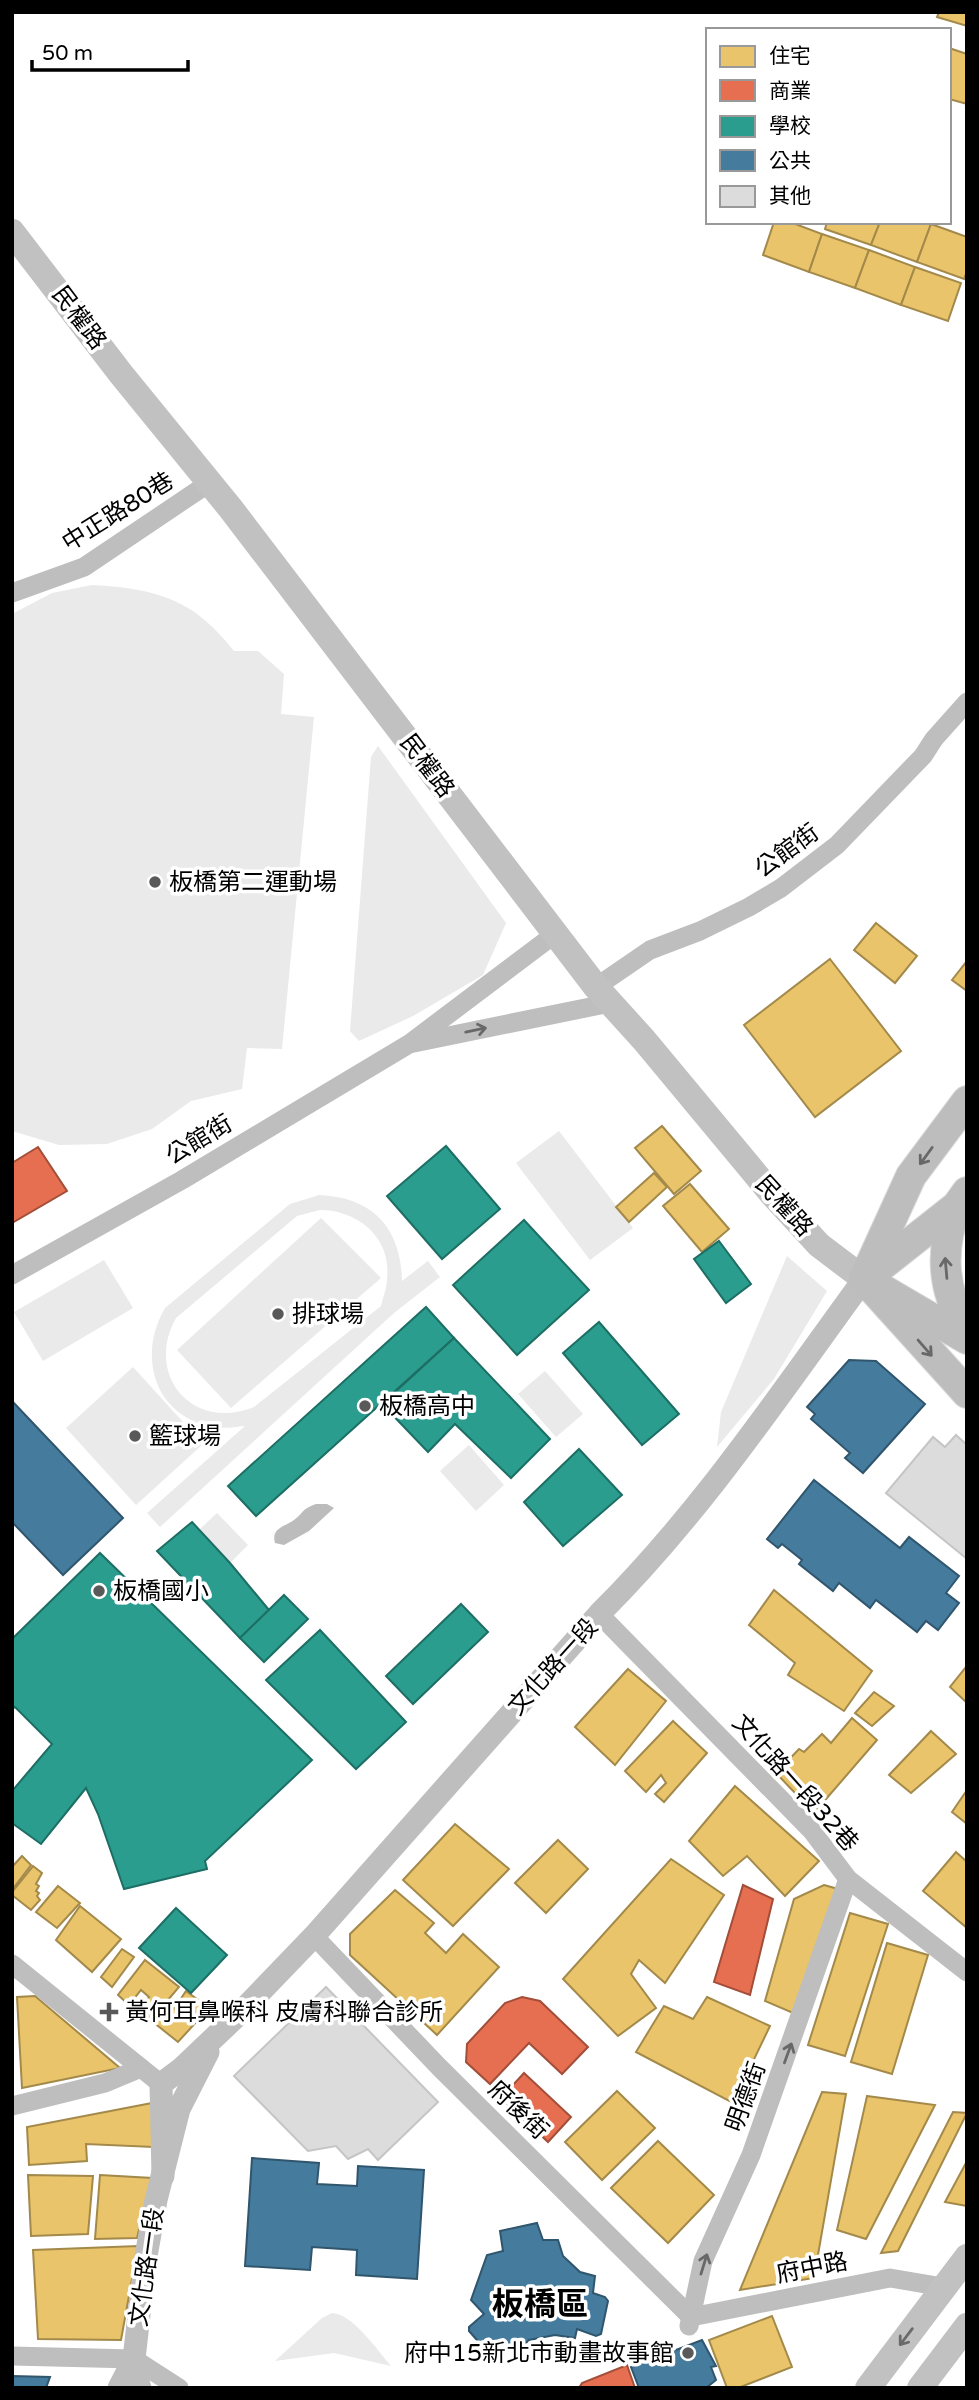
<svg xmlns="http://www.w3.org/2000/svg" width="979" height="2400" font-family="'Varela Round','Noto Sans TC',sans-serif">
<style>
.green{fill:#eaeaea;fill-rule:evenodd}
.water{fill:#bcbcbc}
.homes{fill:#e9c46a;stroke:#a3894a;stroke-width:2}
.shops{fill:#e76f51;stroke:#a24e39;stroke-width:2}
.schools{fill:#2a9d8f;stroke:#1d6e64;stroke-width:2}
.public{fill:#457b9d;stroke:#30566e;stroke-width:2}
.building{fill:#dcdcdc;stroke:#c5c5c5;stroke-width:2}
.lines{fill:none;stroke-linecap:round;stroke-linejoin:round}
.primary-casing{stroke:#dbdbdb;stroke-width:32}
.minor{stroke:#bebebe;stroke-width:19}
.tertiary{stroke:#bebebe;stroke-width:23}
.secondary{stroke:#c1c1c1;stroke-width:26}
.primary{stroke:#bdbdbd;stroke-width:30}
.oneway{stroke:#686868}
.oneway2{stroke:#6a6a6a}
.poi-dot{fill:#595959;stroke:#fff;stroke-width:2.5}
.labels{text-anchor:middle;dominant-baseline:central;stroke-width:7;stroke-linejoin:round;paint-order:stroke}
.street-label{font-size:24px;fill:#000;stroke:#fff}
.poi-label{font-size:24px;fill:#000;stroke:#fff;text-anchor:start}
.district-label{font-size:32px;font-weight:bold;fill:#000;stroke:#fff}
</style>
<rect width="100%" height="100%" fill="#fff"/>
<g class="green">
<path d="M92,585C133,587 176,593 208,623C217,631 226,641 234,651H258L284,674L281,714L314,717L282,1049L247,1048L242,1089L191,1101L152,1129L107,1144L59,1145L12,1131V614L52,593Z"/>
<path d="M378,746L506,923L483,975L413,1016L359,1041L350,1031L371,757Z"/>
<path d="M559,1131L633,1228L590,1260L516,1163Z"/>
<path d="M319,1195C373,1197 401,1228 402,1281L428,1261L440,1277L394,1313L160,1527L147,1513L245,1426C235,1427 224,1429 213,1427C154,1416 137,1356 165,1308L290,1204ZM320,1210C358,1210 392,1238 387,1279C387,1288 383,1297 381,1306L254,1407C193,1432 144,1375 176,1318L297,1216Z"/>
<path d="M321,1218L381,1278L231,1408L177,1350Z"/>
<path d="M787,1256L827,1291L774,1379L717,1447L721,1412Z"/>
<path d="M104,1260L133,1308L43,1361L14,1312Z"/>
<path d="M133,1367L203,1444L136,1505L66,1428Z"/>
<path d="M545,1371L583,1414L556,1437L518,1394Z"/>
<path d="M469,1445L504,1485L476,1511L440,1471Z"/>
<path d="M217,1513L248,1545L230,1563L198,1531Z"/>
<path d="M332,2313C352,2313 378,2351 391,2366L334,2353L275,2361L322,2318Z"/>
</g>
<path class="water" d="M316,1504H327L334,1508L309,1531L284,1545L275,1543C271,1528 284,1527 294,1520C305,1512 300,1510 316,1504Z"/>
<g class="homes">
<path d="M939,12H967V26L937,17Z"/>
<path d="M949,48L967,54V104L949,99Z"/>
<path d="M774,222H790L822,234L809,272L763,255Z"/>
<path d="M827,222H880L871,245L825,229Z"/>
<path d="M880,222H925L931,224L917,262L871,245Z"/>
<path d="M931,224L967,237V271L964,279L917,262Z"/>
<path d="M822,234L869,250L855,288L809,272Z"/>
<path d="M869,250L915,267L901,305L855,288Z"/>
<path d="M915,267L961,283L948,321L901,305Z"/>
<path d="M876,923L917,956L895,983L854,950Z"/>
<path d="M830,959L901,1051L815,1117L744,1025Z"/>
<path d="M967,961V991L952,980Z"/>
<path d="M662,1126L701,1171L674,1194L635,1148Z"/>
<path d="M654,1173L667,1187L629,1222L616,1207Z"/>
<path d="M690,1184L729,1229L702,1252L663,1206Z"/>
<path d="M774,1590L872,1671L844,1711L788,1675L795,1663L749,1625Z"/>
<path d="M966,1667L967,1668V1703L950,1687Z"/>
<path d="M628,1669L666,1701L615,1765L575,1727Z"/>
<path d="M874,1692L894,1706L872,1726L855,1713Z"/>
<path d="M852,1718L877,1740L814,1813L776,1773L799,1749L804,1752L822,1734L831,1743Z"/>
<path d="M673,1721L707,1753L664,1802L655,1794L666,1783L661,1775L646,1792L625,1771Z"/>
<path d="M931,1731L956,1754L911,1793L889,1775Z"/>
<path d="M735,1786L819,1861L785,1896L747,1856L723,1876L689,1841Z"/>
<path d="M967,1790V1824L952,1812Z"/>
<path d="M455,1824L509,1869L453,1926L403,1880Z"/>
<path d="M558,1840L588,1869L546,1913L515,1883Z"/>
<path d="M956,1852L967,1862V1928L923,1891Z"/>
<path d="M22,1856L31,1865L12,1890V1867Z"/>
<path d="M671,1859L724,1895L665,1983L639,1960L631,1974L656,2008L618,2036L563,1979Z"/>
<path d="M33,1866L42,1873L36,1884L39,1886L36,1891L39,1893L37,1896L40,1900L31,1910L12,1895V1892Z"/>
<path d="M824,1885L838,1889L793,2013L765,2001L794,1899Z"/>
<path d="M58,1886L80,1903L57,1928L36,1912Z"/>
<path d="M395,1890L434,1923L425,1933L446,1953L463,1934L499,1967L437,2035L350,1955V1934Z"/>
<path d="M80,1906L121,1939L92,1972L56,1940Z"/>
<path d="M850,1913L888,1924L845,2056L808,2045Z"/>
<path d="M887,1943L928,1955L892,2074L851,2062Z"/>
<path d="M122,1949L134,1957L112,1987L101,1977Z"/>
<path d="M145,1960L179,1987L151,2020L140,2011L149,1997L141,1990L129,2005L118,1995Z"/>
<path d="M186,1991L209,2008L178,2042L153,2022L169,2004L174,2009Z"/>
<path d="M35,1996L120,2068L22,2088L17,1997Z"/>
<path d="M707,1997L770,2026L733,2103L636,2052L664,2006L693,2019Z"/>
<path d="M617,2091L655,2128L602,2180L565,2142Z"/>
<path d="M822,2092L846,2094L814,2278L740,2290Z"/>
<path d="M867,2096L935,2105L866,2239L837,2230Z"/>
<path d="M152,2103L153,2147L86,2144L87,2161L29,2165L27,2127Z"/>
<path d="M953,2112L967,2113L898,2251L881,2253Z"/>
<path d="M658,2141L714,2195L668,2243L611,2188Z"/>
<path d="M967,2161V2206L945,2202Z"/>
<path d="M28,2175L93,2176L88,2234L31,2236Z"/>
<path d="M100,2175L152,2178L137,2238L95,2239Z"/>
<path d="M138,2246L121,2340L38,2339L33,2250Z"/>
<path d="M772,2316L792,2367L738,2388H727L709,2340Z"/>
</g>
<g class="shops">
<path d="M38,1147L67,1191L12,1223V1163Z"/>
<path d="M743,1885L773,1899L750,1995L714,1982Z"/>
<path d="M522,1997L540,2001L588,2047L562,2074L529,2043L490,2084L466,2062L467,2044L505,2003Z"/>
<path d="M524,2073L571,2117L548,2142L501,2098Z"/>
<path d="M627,2365L635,2388H579L582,2383Z"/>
</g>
<g class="schools">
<path d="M446,1146L500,1209L442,1259L387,1196Z"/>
<path d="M524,1220L589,1290L517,1355L453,1285Z"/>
<path d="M719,1241L751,1284L726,1303L694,1259Z"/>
<path d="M426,1307L454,1338L256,1516L228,1486Z"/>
<path d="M599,1322L679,1414L642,1445L563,1353Z"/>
<path d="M454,1338L550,1439L511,1478L455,1424L428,1452L382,1404Z"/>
<path d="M579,1449L622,1495L563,1546L524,1502Z"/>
<path d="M192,1522L230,1563L269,1610L240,1638L157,1551Z"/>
<path d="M100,1553L312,1760L205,1861L207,1869L124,1889L98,1814L86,1788L41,1844L12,1823V1791L52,1744L15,1707L12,1709V1639Z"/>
<path d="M284,1595L308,1619L264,1662L240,1638Z"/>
<path d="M461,1604L488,1632L413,1704L386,1676Z"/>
<path d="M320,1630L406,1722L356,1769L266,1680Z"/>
<path d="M176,1908L227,1955L191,1993L139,1948Z"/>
</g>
<g class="public">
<path d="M849,1360L876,1361L925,1404L863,1473L845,1458L850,1453L811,1419L815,1414L807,1407Z"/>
<path d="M12,1401L123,1518L63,1575L12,1522Z"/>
<path d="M814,1480L900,1548L909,1537L959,1576L946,1593L959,1603L938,1630L926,1621L917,1632L876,1600L870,1608L839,1583L833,1591L799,1564L802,1560L782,1544L778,1548L767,1539Z"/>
<path d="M252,2158L319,2163L317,2184L357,2186L358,2166L424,2170L417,2279L356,2275L357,2250L312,2247L310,2270L245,2266Z"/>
<path d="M537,2223L543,2240H558L563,2256L580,2272L595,2276L593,2293L605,2297L608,2301L601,2334L596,2336L577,2329L575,2338L555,2335L529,2340L517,2352L510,2345L496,2357L491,2356L469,2331V2327L484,2314L471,2300L487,2255L503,2251L500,2231Z"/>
<path d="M702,2340L716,2366L711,2367L716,2380L706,2388H639L631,2367Z"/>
<path d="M12,2376L50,2377L46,2388H12Z"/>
</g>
<g class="building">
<path d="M956,1435L967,1445V1559L886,1493L933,1437L945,1447Z"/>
<path d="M326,1987L438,2102L378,2160L368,2149L348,2159L336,2146L308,2151L234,2076Z"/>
</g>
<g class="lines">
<g class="primary-casing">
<g id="primary">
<path d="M957,1206C940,1247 941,1291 967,1328"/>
<path d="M867,1277L957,1206L967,1192"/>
<path d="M864,1279L911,1176L967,1101"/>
<path d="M864,1279L967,1393"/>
<path d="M885,1291L967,1339"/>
</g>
</g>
<g class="minor">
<path d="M12,593L84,567L209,483"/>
<path d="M596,987L650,950L700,931L749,907L781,888L837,845L923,756L934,739L967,702"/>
<path d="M414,1043L610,1003"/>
<path d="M12,1275L182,1180L409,1044L555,934"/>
<path d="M599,1614L812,1831L848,1879L967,1972"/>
<path d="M314,1936L439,2067L691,2317L890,2278L943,2287"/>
<path d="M12,1964L161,2084"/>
<path d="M12,2106L105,2083L141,2068"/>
<path d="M689,2326L703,2261L751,2155L848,1879"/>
<path d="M12,2356L134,2359L179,2388"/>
<path d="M134,2359L142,2388"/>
</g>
<g class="tertiary">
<path d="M163,2176L161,2084L181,2069L240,2013L314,1936L599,1614C700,1514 780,1394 864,1279"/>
<path d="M119,2388L134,2359L145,2262L156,2200L179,2109L208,2052"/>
</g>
<g class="secondary">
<path d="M12,232L121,374L231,509L596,987L644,1040L772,1194L819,1245L864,1279"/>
<path d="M868,2388L967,2257"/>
<path d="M920,2388L967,2326"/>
</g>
<use href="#primary" class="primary"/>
</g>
<defs><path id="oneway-shaft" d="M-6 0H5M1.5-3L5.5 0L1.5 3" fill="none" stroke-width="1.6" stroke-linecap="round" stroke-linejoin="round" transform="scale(1.75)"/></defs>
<g class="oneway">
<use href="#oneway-shaft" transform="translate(476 1030) rotate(-12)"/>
<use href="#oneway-shaft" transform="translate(926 1156) rotate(126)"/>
<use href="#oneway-shaft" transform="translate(946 1268) rotate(-95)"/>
<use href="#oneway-shaft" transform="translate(925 1348) rotate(49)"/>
<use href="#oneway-shaft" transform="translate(788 2053) rotate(-70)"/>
<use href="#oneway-shaft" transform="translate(704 2264) rotate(-73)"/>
</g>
<use class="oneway2" href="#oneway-shaft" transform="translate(906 2337) rotate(127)"/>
<g class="poi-dot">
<circle cx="155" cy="882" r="7"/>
<circle cx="278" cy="1314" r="7"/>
<circle cx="365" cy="1406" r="7"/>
<circle cx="135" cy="1436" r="7"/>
<circle cx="99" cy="1591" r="7"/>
<path d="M105.5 2001.5h7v7h7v7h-7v7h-7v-7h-7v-7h7z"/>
<circle cx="688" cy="2353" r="7"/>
</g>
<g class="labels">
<g class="street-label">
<text transform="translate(79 318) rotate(53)">民權路</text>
<text transform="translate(118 512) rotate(-32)">中正路80巷</text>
<text transform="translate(427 766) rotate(53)">民權路</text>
<text transform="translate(787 851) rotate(-36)">公館街</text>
<text transform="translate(199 1140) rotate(-31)">公館街</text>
<text transform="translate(784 1206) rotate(48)">民權路</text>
<text transform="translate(553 1667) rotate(-48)">文化路一段</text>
<text transform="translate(795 1783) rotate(48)">文化路一段32巷</text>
<text transform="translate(746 2097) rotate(-70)">明德街</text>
<text transform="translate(518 2110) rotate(44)">府後街</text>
<text transform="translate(147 2267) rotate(-82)">文化路一段</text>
<text transform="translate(812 2268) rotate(-11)">府中路</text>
</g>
<g class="poi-label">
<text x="169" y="882">板橋第二運動場</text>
<text x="292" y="1314">排球場</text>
<text x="379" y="1406">板橋高中</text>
<text x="149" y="1436">籃球場</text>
<text x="113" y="1591">板橋國小</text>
<text x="125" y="2012">黃何耳鼻喉科 皮膚科聯合診所</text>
<text x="674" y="2353" text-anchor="end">府中15新北市動畫故事館</text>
</g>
<g class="district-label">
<text x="540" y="2305">板橋區</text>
</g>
</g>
<rect width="979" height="2400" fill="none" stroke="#000000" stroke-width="28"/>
<rect x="706" y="28" width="245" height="196" fill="#ffffff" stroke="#999999" stroke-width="2"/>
<rect x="720" y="46" width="35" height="21" fill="#e9c46a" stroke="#999999" stroke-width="2"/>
<text x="769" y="63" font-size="21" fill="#000000">住宅</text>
<rect x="720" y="80" width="35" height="21" fill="#e76f51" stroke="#999999" stroke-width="2"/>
<text x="769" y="98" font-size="21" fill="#000000">商業</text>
<rect x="720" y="116" width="35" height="21" fill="#2a9d8f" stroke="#999999" stroke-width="2"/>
<text x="769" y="133" font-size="21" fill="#000000">學校</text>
<rect x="720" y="150" width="35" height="21" fill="#457b9d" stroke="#999999" stroke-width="2"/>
<text x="769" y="168" font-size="21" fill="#000000">公共</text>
<rect x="720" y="186" width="35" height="21" fill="#dcdcdc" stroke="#999999" stroke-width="2"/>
<text x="769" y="203" font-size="21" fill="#000000">其他</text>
<path d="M32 60v10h156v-10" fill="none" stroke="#000000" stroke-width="3.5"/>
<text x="42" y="60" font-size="21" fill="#000000" stroke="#ffffff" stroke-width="5" paint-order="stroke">50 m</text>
</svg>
